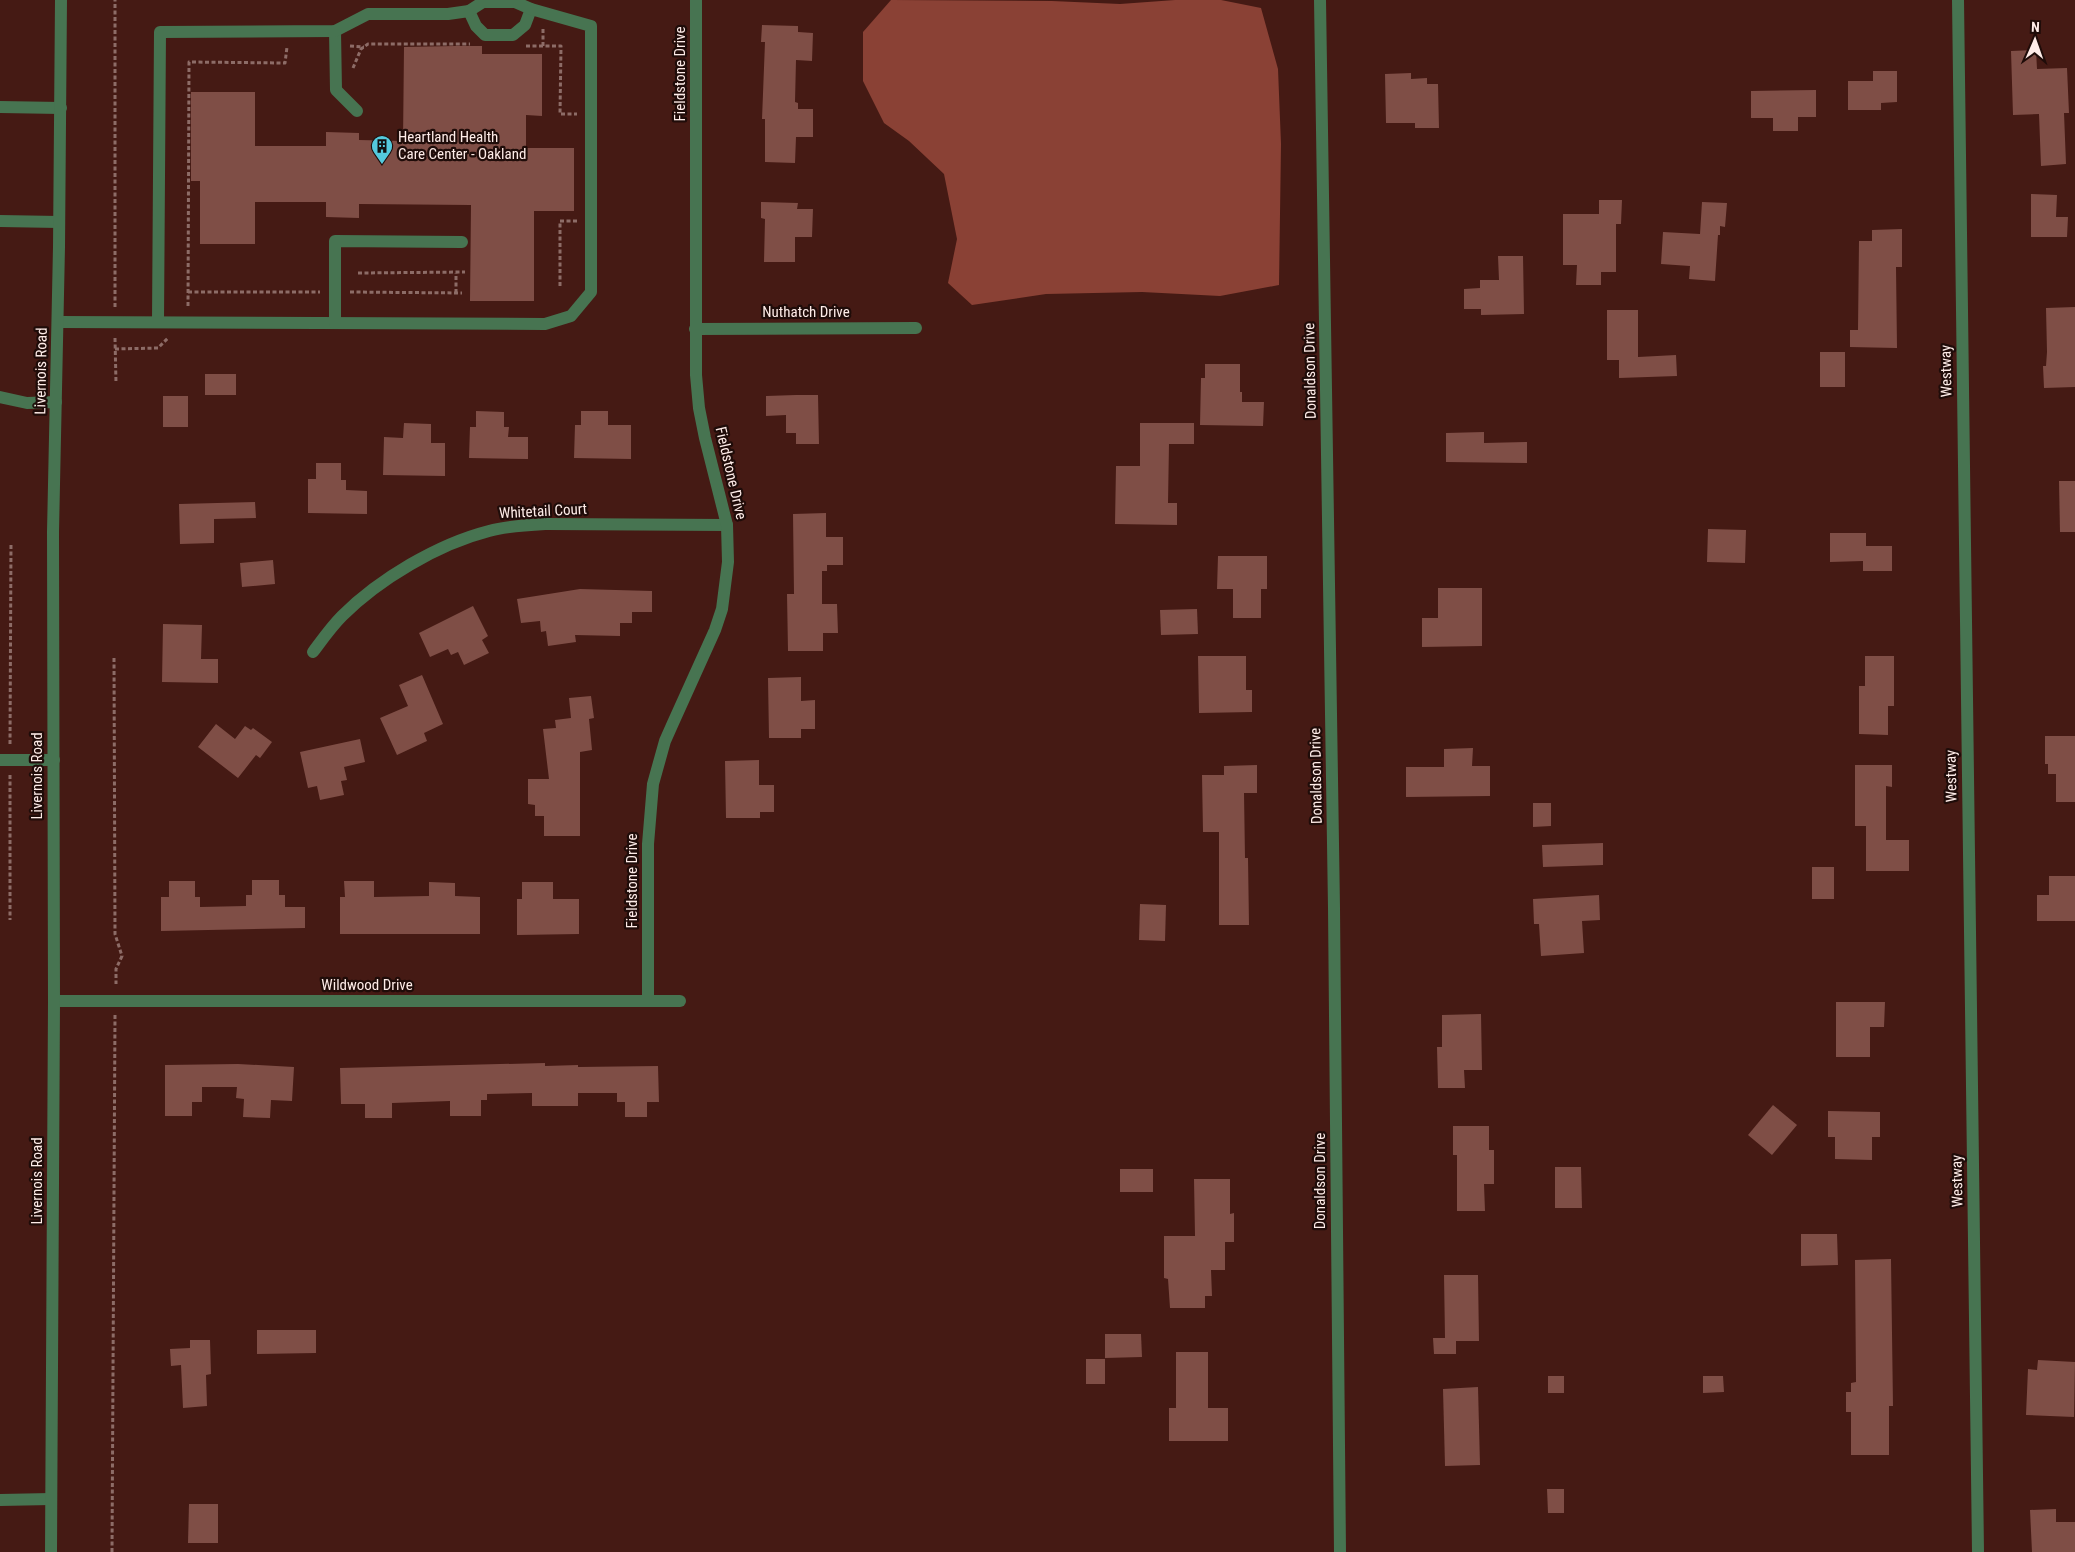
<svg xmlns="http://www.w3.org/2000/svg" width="2075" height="1552" font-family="'Roboto Condensed',sans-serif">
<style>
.forest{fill:#8a4135}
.building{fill:#7f4e46}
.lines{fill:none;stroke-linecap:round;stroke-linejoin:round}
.path{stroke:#8d6c67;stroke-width:3;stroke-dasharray:4 2.5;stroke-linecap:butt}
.minor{stroke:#477451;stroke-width:12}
.labels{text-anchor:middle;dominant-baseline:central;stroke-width:4.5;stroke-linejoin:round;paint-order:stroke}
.street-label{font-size:15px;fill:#feece8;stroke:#1f0c09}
.poi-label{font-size:15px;fill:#feece8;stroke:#1f0c09;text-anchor:start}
</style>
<rect width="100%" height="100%" fill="#451a14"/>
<path class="forest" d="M891,0L1052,1L1120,4L1175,0H1221L1261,8L1278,69L1281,144L1279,285L1220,296L1142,292L1046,294L972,305L948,283L957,239L944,174L909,141L884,123L863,81V32Z"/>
<g class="building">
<path d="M762,25L798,26V32L813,33L812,61L796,60L795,102L798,103V109H813V137H796L795,163L765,162V119H762L765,42H761Z"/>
<path d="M455,46H482V54H542V116L526,115V148H574V211H534V301H470L471,205L359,204V218L326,217V202H255V244H200V181H191V92H255V146H326V132L359,133V140L403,141L404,47Z"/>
<path d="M2036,50L2037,69L2067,68L2069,113H2064L2066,164L2041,166L2039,114L2013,115L2011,51Z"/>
<path d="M1873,71H1897V102L1881,103V110H1848V81H1873Z"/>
<path d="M1411,73V79L1427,78V84H1438L1439,128H1415V123H1386L1385,74Z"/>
<path d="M1816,90V117H1798V131H1773V118H1751V91Z"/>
<path d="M2031,194L2057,195L2056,217H2068L2067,237H2031Z"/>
<path d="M1599,200H1622L1621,224H1616V272H1601V285H1576L1577,265H1563V214H1599Z"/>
<path d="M761,202L798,203L797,209H813L812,237H795V262H764L765,219L761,218Z"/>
<path d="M1702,202L1727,203L1725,227L1720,226V235H1718L1715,281L1689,279L1690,266L1661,264L1663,232L1700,234Z"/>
<path d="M1902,229V267H1896L1897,348L1850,347V330H1858L1859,241H1872V230Z"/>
<path d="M1498,256H1523L1524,314L1481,315V309H1464V289L1480,288V280H1499Z"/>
<path d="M2075,307V387L2044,388L2043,366H2046L2047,352L2046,308Z"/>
<path d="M1607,310H1638V357L1676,355L1677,376L1619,378V360H1607Z"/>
<rect x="1820" y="352" width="25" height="35"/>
<path d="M1205,364H1240V392H1242V402H1264L1263,426L1200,425L1201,378H1205Z"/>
<rect x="205" y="374" width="31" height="21"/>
<path d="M796,395H818L819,444H796V433H786V415L766,416V396Z"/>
<rect x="163" y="396" width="25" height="31"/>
<path d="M476,411L504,412V427H509L508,437H528V459L469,458L470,427H476Z"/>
<path d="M581,411H608V425H631V459L574,458L575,425H581Z"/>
<path d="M404,423L431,424V443H445V476L383,475L384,437L403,438Z"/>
<path d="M1140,423H1194V444H1169L1168,503H1177V525L1115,524L1116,466H1140Z"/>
<path d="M1484,432V443L1527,442V463L1446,462V433Z"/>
<path d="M316,463H341V480H346V490L367,491V514L308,513V479H316Z"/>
<path d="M2059,481H2075V532H2060Z"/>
<path d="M255,502L256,518L214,519V543L180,544L179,504Z"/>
<path d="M826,513V537H843V565H827V571H822V604H837L838,633H823V651H788L787,594H794L793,514Z"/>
<path d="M1708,529L1746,530L1745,563L1707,562Z"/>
<path d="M1830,533H1866V546H1892V571H1863V561L1830,562Z"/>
<path d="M1218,556H1267V589H1261V618H1233V589H1217Z"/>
<path d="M273,560L275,584L242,587L240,563Z"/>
<path d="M1438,588H1482V646L1422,647V618H1438Z"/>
<path d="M580,589L652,591V612H632V623H620V636L575,635L576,642L548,646L546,631L541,632L540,621L521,623L517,599Z"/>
<path d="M473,606L488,636L482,640L489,653L464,665L458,652L451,655L448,649L430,657L419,633Z"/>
<path d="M1197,609L1198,634L1161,635L1160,610Z"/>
<path d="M163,624L202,625L201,659H218V683L162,682Z"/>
<path d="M1198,656H1246V690H1252V712L1199,713Z"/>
<path d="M1865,656H1894V706H1888V735L1859,734V686H1865Z"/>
<path d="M422,675L443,724L424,733L427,741L397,755L380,718L408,706L399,685Z"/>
<path d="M801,677V701L815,700V729H801V738H769L768,678Z"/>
<path d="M591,696L594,718L589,719L592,750L580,752V836H544V816H535V805L528,804V779H549L543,729L556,728L555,720L571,718L569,698Z"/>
<path d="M216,724L235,739L245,726L251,730L253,728L272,742L260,758L256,755L238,778L198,747Z"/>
<path d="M2045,736H2075V802H2056V774H2048V764H2045Z"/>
<path d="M360,739L365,762L344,767L347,780L341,781L344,795L320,800L317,786L308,788L300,752Z"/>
<path d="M1473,748L1472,766H1490V796L1406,797V767H1444V749Z"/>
<path d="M759,760V785H774V812H760V818H726L725,761Z"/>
<path d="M1257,765V793H1244L1245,858H1248L1249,925H1219V832H1203L1202,775H1224V766Z"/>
<path d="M1855,765H1892V787L1886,786V840H1909V871H1866V826H1855Z"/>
<path d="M1533,803H1551V826L1533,827Z"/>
<path d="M1603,843V865L1543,867L1542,845Z"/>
<rect x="1812" y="867" width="22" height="32"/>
<path d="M2049,876H2075V921H2037V895H2049Z"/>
<path d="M252,880H279V895H285V907H305V928L161,931V897H169V881H195V897H200V907L246,906V895H252Z"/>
<path d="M344,881H374V897L429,896V882L455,883V896L480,897V934H340V897H345Z"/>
<path d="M522,882H553V899H579V934L517,935V899H522Z"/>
<path d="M1599,895L1600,920L1582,921L1584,953L1541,956L1539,924H1534L1533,899Z"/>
<path d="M1140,904L1166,905L1165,941L1139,940Z"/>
<path d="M1836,1002H1885L1884,1027H1870V1057H1836Z"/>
<path d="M1481,1014L1482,1070H1464L1465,1088H1438L1437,1047H1442V1015Z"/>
<path d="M545,1063V1066L578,1065V1067L658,1066L659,1102H647V1117H625V1102H617V1093H578V1106H532V1093L487,1094V1100H481V1116H450V1101L392,1103V1118H365V1104H341L340,1068Z"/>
<path d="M238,1064L294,1067L292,1101L271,1100L270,1118L243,1117L244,1099L236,1098L237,1087H202V1102H192V1116H165V1065Z"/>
<path d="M1773,1105L1797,1125L1772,1155L1748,1135Z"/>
<path d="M1828,1111L1880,1112V1137H1872V1160L1835,1159V1137H1828Z"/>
<path d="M1453,1126H1489V1150H1494V1184H1484L1485,1211H1457V1155H1453Z"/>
<path d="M1555,1167H1581L1582,1208H1555Z"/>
<rect x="1120" y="1169" width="33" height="23"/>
<path d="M1194,1179H1230V1214L1234,1213V1242H1225V1270H1211L1212,1296H1205V1308H1170L1168,1279L1164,1278V1236H1195Z"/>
<path d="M1801,1234H1837L1838,1265L1801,1266Z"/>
<path d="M1891,1259L1893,1406H1889V1455H1851V1412H1846V1392H1851V1383L1856,1382L1855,1260Z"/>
<path d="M1444,1275H1478L1479,1341H1456V1354H1434L1433,1338H1445Z"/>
<path d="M257,1330H316V1353L257,1354Z"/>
<path d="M1105,1334H1141L1142,1357L1105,1358Z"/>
<path d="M190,1340H210L211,1374L206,1375L207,1406L183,1408L181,1365L171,1366L170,1349L190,1348Z"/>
<path d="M1176,1352H1208V1408H1228V1441H1169V1408H1176Z"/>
<rect x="1086" y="1359" width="19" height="25"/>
<path d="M2038,1360L2075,1362L2074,1417L2026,1415L2028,1369L2037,1370Z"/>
<rect x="1548" y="1376" width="16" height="17"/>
<path d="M1703,1376H1723L1724,1392L1703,1393Z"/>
<path d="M1478,1387L1480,1465L1445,1466L1443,1389Z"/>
<path d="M1547,1489H1564V1513H1548Z"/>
<path d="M189,1504H218V1543H188Z"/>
<path d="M2056,1509V1522H2075V1552H2032L2030,1510Z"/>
</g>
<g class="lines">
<g class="path">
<path d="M543,29V46"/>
<path d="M350,46L364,47"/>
<path d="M526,46H561L560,114H577"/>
<path d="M353,68L361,49L368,44H470"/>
<path d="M358,273L465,272"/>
<path d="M560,286V221H577"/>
<path d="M188,292H320"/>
<path d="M350,292L462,293"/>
<path d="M456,293V273"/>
<path d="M188,306L189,62L285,63L287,47"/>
<path d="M115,307V0"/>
<path d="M115,338L116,383"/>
<path d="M115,349L158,348L168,338"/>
<path d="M114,658L115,934L122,956L116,969V984"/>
<path d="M10,744L11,543"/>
<path d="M10,775V920"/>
<path d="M112,1552L115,1015"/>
</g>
<g class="minor">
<path d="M1320,0L1334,908L1340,1552"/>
<path d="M1958,0L1978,1552"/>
<path d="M469,11L476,26L485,35H513L525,25L531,9"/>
<path d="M335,31L336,90L357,111"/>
<path d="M0,107L61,108"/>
<path d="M0,221L59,222"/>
<path d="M58,322L545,324L571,316L591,292V26L531,9L515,2H483L469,11L448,14H368L335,31L160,32L158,321"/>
<path d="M335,323V241L462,242"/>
<path d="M695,329L916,328"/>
<path d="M0,397L27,403L56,402"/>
<path d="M313,652C322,640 331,627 342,616C379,579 438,544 489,531C507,526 527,525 546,524L727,525"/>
<path d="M0,760H54"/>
<path d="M648,1000V844L653,784L665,741L673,723L715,630L722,609L728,562L727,525L705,438L699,408L696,375V0"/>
<path d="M54,1001H680"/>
<path d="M0,1500L51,1499"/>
<path d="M51,1552L54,1001L53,532L59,247L61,0"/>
</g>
</g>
<defs>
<g id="building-pin" transform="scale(1.125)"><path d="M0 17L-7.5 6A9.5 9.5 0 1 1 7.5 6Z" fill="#54cade" stroke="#1f0c09"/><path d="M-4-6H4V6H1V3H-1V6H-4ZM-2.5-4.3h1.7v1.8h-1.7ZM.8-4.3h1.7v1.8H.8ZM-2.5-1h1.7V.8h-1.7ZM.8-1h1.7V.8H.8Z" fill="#111"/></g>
</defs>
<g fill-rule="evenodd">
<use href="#building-pin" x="382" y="146"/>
</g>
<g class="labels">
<g class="street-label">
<text transform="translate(680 74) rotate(-90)">Fieldstone Drive</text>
<text x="806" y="312">Nuthatch Drive</text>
<text transform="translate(41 371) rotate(-89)">Livernois Road</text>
<text transform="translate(1310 371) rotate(-91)">Donaldson Drive</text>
<text transform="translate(1946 371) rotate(-91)">Westway</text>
<text transform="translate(731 473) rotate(77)">Fieldstone Drive</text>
<text transform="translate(543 511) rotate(-3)">Whitetail Court</text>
<text transform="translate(37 776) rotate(-90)">Livernois Road</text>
<text transform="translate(1316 776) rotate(-91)">Donaldson Drive</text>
<text transform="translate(1951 776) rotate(-91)">Westway</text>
<text transform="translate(632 881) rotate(-90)">Fieldstone Drive</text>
<text x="367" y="985">Wildwood Drive</text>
<text transform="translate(37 1181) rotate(-90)">Livernois Road</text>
<text transform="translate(1320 1181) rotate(-90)">Donaldson Drive</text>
<text transform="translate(1957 1181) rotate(-91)">Westway</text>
</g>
<g class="poi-label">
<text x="398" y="137">Heartland Health<tspan x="398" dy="17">Care Center - Oakland</tspan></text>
</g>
</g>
<g transform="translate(2035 40) rotate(2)" stroke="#1f0c09" stroke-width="4" paint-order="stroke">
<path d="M0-4L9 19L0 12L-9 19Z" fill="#feece8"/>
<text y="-8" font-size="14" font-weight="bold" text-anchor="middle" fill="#feece8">N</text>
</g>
</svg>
